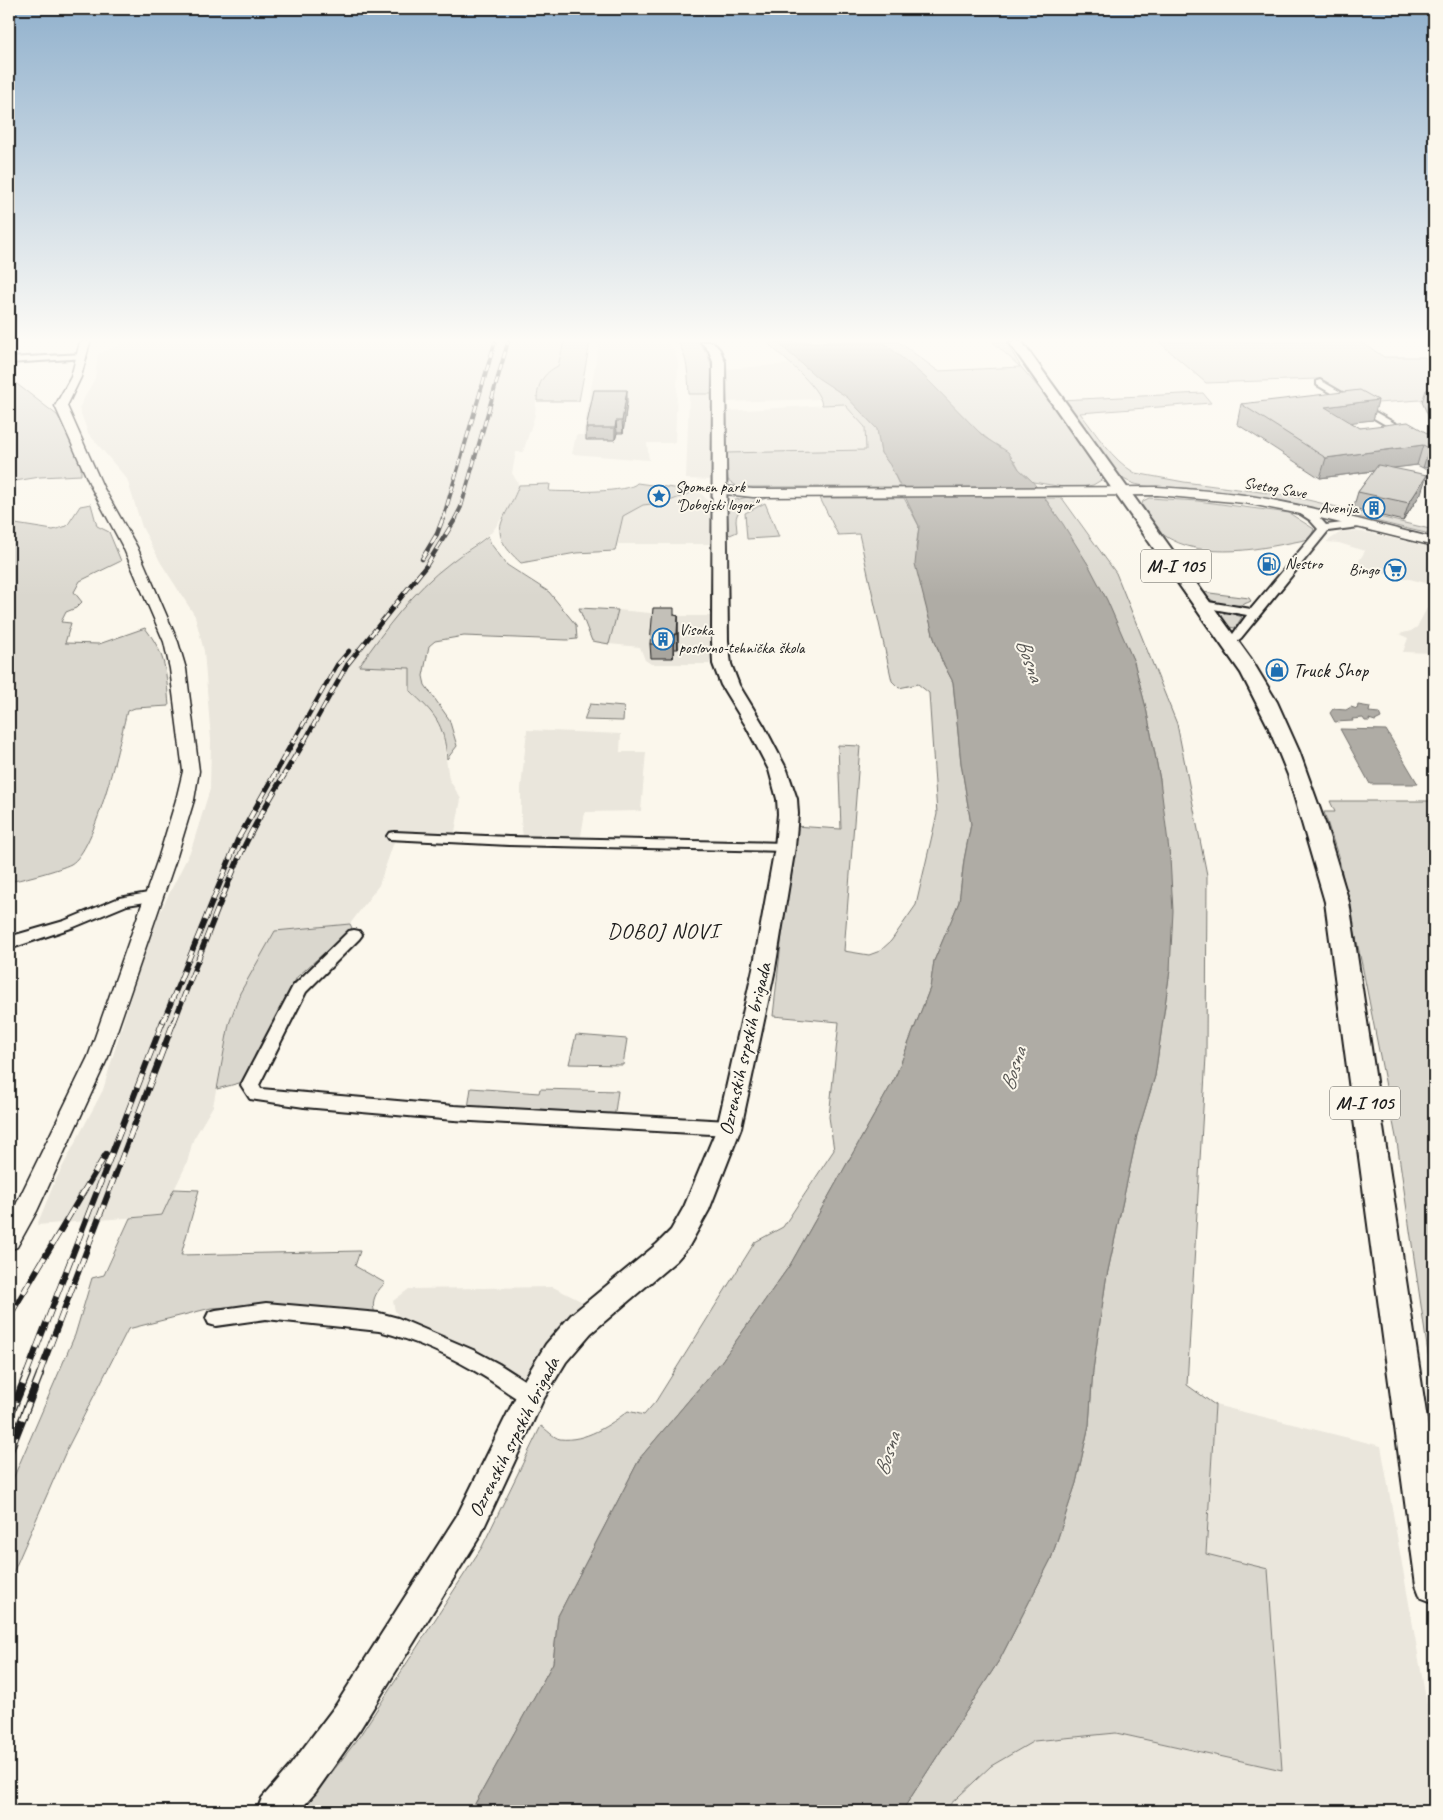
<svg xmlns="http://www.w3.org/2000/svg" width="1443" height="1820" font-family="Caveat,sans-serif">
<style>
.built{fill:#eae6dc}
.green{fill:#dad7ce;stroke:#7b7a75}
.water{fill:#afaca5;stroke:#74726e}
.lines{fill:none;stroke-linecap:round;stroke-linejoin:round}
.minor-casing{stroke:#1c1c1c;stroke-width:4}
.tertiary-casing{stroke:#1c1c1c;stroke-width:3}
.secondary-casing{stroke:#1c1c1c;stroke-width:4}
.primary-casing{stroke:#1c1c1c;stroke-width:4}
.minor{fill:#fbf7ec;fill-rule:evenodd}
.tertiary{fill:#fbf7ec;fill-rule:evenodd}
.secondary{fill:#fbf7ec;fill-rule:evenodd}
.primary{fill:#fbf7ec;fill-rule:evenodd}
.rail-far4-casing{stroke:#1c1c1c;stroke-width:4}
.rail-far3-casing{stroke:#1c1c1c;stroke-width:4.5}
.rail-far2-casing{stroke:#1c1c1c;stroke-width:5.5}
.rail-far1-casing{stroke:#1c1c1c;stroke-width:6}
.rail-casing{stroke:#1c1c1c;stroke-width:8}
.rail-far4{stroke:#fbf7ec;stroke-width:2.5;stroke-dasharray:7;stroke-linecap:butt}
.rail-far3{stroke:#fbf7ec;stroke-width:3;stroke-dasharray:9;stroke-linecap:butt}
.rail-far2{stroke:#fbf7ec;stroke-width:4;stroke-dasharray:11;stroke-linecap:butt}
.rail-far1{stroke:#fbf7ec;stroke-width:4.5;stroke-dasharray:14;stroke-linecap:butt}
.rail{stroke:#fbf7ec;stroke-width:5.5;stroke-dasharray:18;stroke-linecap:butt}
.wall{fill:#a8a59e;stroke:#1c1c1c}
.shaded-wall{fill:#888681;stroke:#1c1c1c}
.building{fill:#c3c0b8;stroke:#1c1c1c}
.labels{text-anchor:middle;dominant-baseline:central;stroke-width:4;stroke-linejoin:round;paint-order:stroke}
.far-poi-label{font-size:16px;fill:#1c1c1c;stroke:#fbf7ec;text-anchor:start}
.far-street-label{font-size:16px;fill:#1c1c1c;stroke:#fbf7ec}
.shield{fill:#fbf7ec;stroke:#5f5e5a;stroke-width:1}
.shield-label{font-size:19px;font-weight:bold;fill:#1c1c1c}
.poi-label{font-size:20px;fill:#1c1c1c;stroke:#fbf7ec;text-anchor:start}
.street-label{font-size:20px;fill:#1c1c1c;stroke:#fbf7ec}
.water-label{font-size:21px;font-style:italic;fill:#575653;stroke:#fbf7ec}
.quarter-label{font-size:22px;letter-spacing:1px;fill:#1c1c1c;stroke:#fbf7ec}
</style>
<rect width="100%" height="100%" fill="#fbf7ec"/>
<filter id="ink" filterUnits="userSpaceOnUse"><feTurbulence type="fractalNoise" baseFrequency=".02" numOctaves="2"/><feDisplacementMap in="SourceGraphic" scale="10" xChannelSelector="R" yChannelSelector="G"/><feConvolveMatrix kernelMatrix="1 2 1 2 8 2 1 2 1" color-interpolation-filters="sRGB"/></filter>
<g filter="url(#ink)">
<g class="built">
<path d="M126,342H564L558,366L537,389L535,415L523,452H516L512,473L519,485L509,508L492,532L450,563L406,605L388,625L360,666L410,668V691L433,713L442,732L449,779L461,799L453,843L394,842L379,885L350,924L275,931L229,1024L213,1106L193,1140L187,1163L162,1215L37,1225L55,1181L103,1090L149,934L191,850L210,789L211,740L204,651L195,616L161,563L142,527L127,479L88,433L79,408L95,378L98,354Z"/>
<path d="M599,342L668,344L675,352L678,363L675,443H647L649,460L572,454L576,435H583Z"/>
<path d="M789,364L812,384L821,399L726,402L728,392L724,369Z"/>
<path d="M689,394H714V480L686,479Z"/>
<path d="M844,404L865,427L866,451L726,453L727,411Z"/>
<path d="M696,491L701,493L708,501L713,544H618L623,516L643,505L667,502Z"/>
<path d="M1354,531L1370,533L1434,548V585L1356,566L1365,551L1339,543L1326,542L1341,532Z"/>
<path d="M1434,595V653L1403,652L1408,638L1399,634L1411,631L1417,627Z"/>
<path d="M618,610L682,616H711L710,664H651L645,660L640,647L609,644Z"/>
<path d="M527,730L621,734L620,752H646L641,811L585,812L581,836L523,837L521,821V788Z"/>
<path d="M553,1287L587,1304L525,1379L402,1320L395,1311L393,1301L409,1289Z"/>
<path d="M1215,1405L1381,1446L1434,1744V1811H943L991,1766L1034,1741L1116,1733L1282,1770L1206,1554Z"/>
</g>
<g class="green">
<path d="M564,342H590L579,401H537C537,385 543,373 558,366Z"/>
<path d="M678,342H698C714,359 712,372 714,394H689C688,376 688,358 678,342Z"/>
<path d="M767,342H777L818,378L847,397L877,429L881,453L890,465L900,487H738L728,480L726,453L866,450L865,427L844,404L822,405C819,385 782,358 767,342Z"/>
<path d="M883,342H899L938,371L1020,367L993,342H1006L1021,367L1049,400L1103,479L1093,485L1082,487H1063L1033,482L1019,469L1015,461L973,427L927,379Z"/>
<path d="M1159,342H1361L1384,357H1425L1434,374V399L1363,404L1317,379L1206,383Z"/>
<path d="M9,378L57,415L68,433L81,465V475L40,477L9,482Z"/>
<path d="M1203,393L1211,403L1080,413C1096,433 1112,460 1135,473L1184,482L1291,496L1434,530V535C1353,516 1270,495 1187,488C1166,486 1133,491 1118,474L1060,400Z"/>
<path d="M637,483L696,491L667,502L643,505L623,516L615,551L576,553L521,563C483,529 506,522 519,485L550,484L549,491C564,492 630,493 637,483Z"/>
<path d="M751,496L767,498C755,502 737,505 736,520C736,524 737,528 737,532L730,535L728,533L727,505L732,501Z"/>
<path d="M820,498H904L919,526L916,548L925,600L934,638L942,661L953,682L961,763L971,824L964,860L959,902L934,961L930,988L895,1078L790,1265L721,1362L640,1458L558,1616L553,1663L471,1811H302L357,1740L482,1547L541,1426C546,1429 554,1438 560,1439C585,1442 610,1425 628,1411L644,1415L656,1401L755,1242L783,1227L834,1150L829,1117L839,1022L773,1016L794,826L841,829L838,745L860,746L844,951L869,955L880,951L891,941L916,905L937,814L929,693L918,684L899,688L892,681L859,534L838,535Z"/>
<path d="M1045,498H1062L1116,573L1177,724L1207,875L1206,1056L1187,1385L1215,1405L1206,1554L1268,1569L1282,1770L1116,1733L1034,1741L991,1766L943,1811H902L1000,1659L1051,1559L1076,1483L1089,1425L1093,1370L1106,1280L1137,1135L1155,1076L1170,970L1160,780L1146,708L1134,662L1089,566Z"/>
<path d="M1149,498L1198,501L1289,513L1314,529L1310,539C1262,548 1205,563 1162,534C1154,528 1148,513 1142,505L1143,501Z"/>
<path d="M765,503L779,537L747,539L745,513Z"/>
<path d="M91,504L97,526L109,532L121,561L80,581L74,592L82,602L76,608L66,612L61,622L71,623L65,643L99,644L145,628C167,656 166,672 169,706L135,708L127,711C120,740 96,850 71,864C59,870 24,879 9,882V523L53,530L67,526L80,506Z"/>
<path d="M488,536L491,544L507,565L549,592L576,625L577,639L567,640L464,636L435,641L429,646L423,676L425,685L449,719L457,746L447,759C444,723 435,714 410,691V668L359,666C386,628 413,591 450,563C462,553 476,546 488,536Z"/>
<path d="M1202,592L1249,598L1251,601C1234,610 1215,606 1202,592Z"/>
<path d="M579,608L618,610L609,644L592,641Z"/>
<path d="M1227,612L1242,617L1235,628L1229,627L1220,616Z"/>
<path d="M590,704L624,707L623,721L584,720Z"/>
<path d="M1330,801H1434V1394L1397,1142L1362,965L1339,859L1324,812H1335Z"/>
<path d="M350,924L352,928L297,977L243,1082L217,1089L229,1024L240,993L275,931Z"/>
<path d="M576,1035L627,1039L623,1065L569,1064Z"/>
<path d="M471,1088L539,1093L540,1089L618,1091L614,1119L468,1108Z"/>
<path d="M174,1189L199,1190L181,1255L360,1251L355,1266L385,1283C375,1293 370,1302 376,1316L263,1305L211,1308L128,1329L67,1449L9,1582V1488L75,1335L92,1278L104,1275L130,1218L162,1215Z"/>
</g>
<g class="water">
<path d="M777,342H883L927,379L984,437L1008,452L1019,469L1033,482L1063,524L1089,566L1107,600L1134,662L1146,708L1160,780L1170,858L1173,911L1170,970L1155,1076L1137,1135L1106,1280L1093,1370L1089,1425L1076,1483L1051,1559L1000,1659L902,1811H471L553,1663L558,1616L640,1458L721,1362L790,1265L895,1078L930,988L934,961L959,902L964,860L971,824L961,763L953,682L942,661L934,638L915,564L919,526L890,465L881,453L877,429L847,397L818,378Z"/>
<path d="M1358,705L1370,707L1369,712L1379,713L1381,718L1375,721L1369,719L1370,721H1365L1363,718L1352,719L1353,721L1335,722L1330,713L1333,709L1346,710L1351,707L1357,709Z"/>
<path d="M1340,729L1386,730L1418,784H1370Z"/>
</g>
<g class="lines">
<g class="minor-casing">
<g id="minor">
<path d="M83,354H86V358L9,363V358Z"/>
<path d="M1320,380L1434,446V453L1317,385V381Z"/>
<path d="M1303,508L1318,516L1326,525L1359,521L1364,524L1359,527L1328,531L1241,638L1233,644H1225L1223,642L1233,634L1247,615L1202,607L1196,604L1202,601L1251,609L1318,529L1310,520L1299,513V509Z"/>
<path d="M394,832L509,837L785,843L790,844L792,847L790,850L785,851L509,845L389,839L387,836L389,833Z"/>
<path d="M154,892L159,894L161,897L159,900L127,905L74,927L9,949V938L12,936L64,921L119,898Z"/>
<path d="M354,930L359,931L362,935L359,939L306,992L259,1085L261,1089L454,1106L729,1121L735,1123L738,1128L735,1133L729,1135L454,1120L304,1107L250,1099L241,1085L293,986L349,931Z"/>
<path d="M266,1303L379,1313L398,1318L473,1350L499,1364L538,1389L541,1396L538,1403L531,1405C514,1399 500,1386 485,1377C453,1357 415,1340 379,1331L266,1319L216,1326L209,1324L206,1318L209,1312L216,1310Z"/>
</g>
</g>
<g class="tertiary-casing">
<g id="tertiary">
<path d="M80,342H90L81,377L67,406L103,487L137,547L178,642L186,669L199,771L194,800L177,856L108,1057L37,1211L17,1247L9,1250V1219L88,1057L159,856L176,800L183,771L170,669L164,642L123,547L91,487L55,406L71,377Z"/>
<path d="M1425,342H1434V354L1430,353Z"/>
<path d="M720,486L753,489L1157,487C1186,489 1216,491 1244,495C1308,505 1371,523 1434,538V546L1316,517L1245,503L1157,495L753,497L716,493L714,490Z"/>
</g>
</g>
<g class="secondary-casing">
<path id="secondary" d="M701,342H713L720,350L725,362L728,641L731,664L739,685L764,726L787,770L797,799L798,814L795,847L775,969L741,1128L709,1210L689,1246L677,1260L591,1333L566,1362L543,1400L480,1536L360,1729L315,1793L299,1811H257L262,1798L289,1767L336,1705L458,1514L523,1382L546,1344L571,1315L657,1244L671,1230L684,1207L717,1128L753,969L775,847L778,814L777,799L769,770L746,726L721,685L713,664L712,641L713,362L709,351Z"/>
</g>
<g class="primary-casing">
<path id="primary" d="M1009,342H1022L1251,659L1277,702L1299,751L1326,826L1349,902L1434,1466V1603L1421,1598L1416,1585L1325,902L1288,775L1268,726L1241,673Z"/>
</g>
<use href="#minor" class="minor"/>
<use href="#tertiary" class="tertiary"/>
<use href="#secondary" class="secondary"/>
<use href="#primary" class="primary"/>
<g class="rail-far4-casing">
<g id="rail-far4">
<path d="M443,519L495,342"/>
<path d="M455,519L461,507L508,342"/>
</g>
</g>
<g class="rail-far3-casing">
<g id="rail-far3">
<path d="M422,559L437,534L443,518"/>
<path d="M293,742L337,665L349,651"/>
<path d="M304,742L347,665L426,566L456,518"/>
</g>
</g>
<g class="rail-far2-casing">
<g id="rail-far2">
<path d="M163,1022L238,839L294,740"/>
<path d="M174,1022C197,964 217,906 243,849C261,811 284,776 305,740"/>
</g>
</g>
<g class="rail-far1-casing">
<g id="rail-far1">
<path d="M9,1317L106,1154"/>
<path d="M26,1375L163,1021"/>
<path d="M39,1375L174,1021"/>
</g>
</g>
<g class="rail-casing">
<g id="rail">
<path d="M9,1418L27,1374"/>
<path d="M9,1453L40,1374"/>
</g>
</g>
<use href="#rail-far4" class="rail-far4"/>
<use href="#rail-far3" class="rail-far3"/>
<use href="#rail-far2" class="rail-far2"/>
<use href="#rail-far1" class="rail-far1"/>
<use href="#rail" class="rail"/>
</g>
<g class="wall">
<path d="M1426,390L1434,391V422H1431L1422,402Z"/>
<path d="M1378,400L1373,420L1350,422L1360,428L1434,437V467L1423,468L1417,465L1392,468L1421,493L1403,521L1353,509L1358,492L1374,471L1320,478L1237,424L1241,404Z"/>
<path d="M627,402L623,433H617L615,440H586V428Z"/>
<path d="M674,615L678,616V649H674L673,658H651L650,644Z"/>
</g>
<g class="shaded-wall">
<path d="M627,390V402L623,433L622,421Z"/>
<path d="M1378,400L1373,420L1320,426L1325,407Z"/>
<path d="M616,421L617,433L615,440V428Z"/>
<path d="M1423,445L1417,465L1320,478L1326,458Z"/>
<path d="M1429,448H1434V467L1423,468Z"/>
<path d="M1427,475L1421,493L1403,521L1409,503Z"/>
<path d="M678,616V649L677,634Z"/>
<path d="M674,634V649L673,658V644Z"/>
</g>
<g class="building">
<path d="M594,390H627L622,421H616L615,428H586Z"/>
<path d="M1360,390L1378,400L1325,407L1360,428L1408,422L1434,437V448H1429L1423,445L1326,458L1241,404Z"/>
<path d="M1426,390L1434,391V407Z"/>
<path d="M1378,465L1427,475L1409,503L1358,492Z"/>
<path d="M653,608H674V615L678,616L677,634H674L673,644H650Z"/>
</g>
</g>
<linearGradient id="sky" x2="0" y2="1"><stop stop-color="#91b1cd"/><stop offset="0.57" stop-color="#fdfbf6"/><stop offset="1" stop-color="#fdfbf6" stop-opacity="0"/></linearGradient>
<rect width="1443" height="597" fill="url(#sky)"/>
<defs>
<g id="sight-ring" transform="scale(1.125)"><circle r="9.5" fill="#fbf7ec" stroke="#1f6fb2" stroke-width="1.5"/><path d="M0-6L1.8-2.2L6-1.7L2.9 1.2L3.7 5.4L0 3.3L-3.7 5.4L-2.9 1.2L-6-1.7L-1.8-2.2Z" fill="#1f6fb2"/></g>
<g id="building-ring" transform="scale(1.125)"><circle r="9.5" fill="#fbf7ec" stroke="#1f6fb2" stroke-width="1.5"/><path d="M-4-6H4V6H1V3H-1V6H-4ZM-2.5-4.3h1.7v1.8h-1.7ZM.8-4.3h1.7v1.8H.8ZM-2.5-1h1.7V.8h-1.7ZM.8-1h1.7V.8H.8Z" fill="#1f6fb2"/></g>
<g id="fuel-ring" transform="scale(1.125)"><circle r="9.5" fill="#fbf7ec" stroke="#1f6fb2" stroke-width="1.5"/><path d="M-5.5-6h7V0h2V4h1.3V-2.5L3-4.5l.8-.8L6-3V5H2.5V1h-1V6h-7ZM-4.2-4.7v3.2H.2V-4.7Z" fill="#1f6fb2"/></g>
<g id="supermarket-ring" transform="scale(1.125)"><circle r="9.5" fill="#fbf7ec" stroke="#1f6fb2" stroke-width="1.5"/><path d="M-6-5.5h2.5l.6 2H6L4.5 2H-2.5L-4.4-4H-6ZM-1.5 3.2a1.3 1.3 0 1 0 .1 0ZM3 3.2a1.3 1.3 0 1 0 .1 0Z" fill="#1f6fb2"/></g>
<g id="shop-ring" transform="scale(1.125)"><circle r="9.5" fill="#fbf7ec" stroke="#1f6fb2" stroke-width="1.5"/><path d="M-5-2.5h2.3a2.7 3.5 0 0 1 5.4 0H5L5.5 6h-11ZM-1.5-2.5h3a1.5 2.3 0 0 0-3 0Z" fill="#1f6fb2"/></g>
</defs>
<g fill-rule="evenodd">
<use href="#sight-ring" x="659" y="496"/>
<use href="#building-ring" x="1374" y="508"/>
<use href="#fuel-ring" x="1269" y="564"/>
<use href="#supermarket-ring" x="1395" y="570"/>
<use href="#building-ring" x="663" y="639"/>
<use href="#shop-ring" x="1277" y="670"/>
</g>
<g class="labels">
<g class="far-poi-label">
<text x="675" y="487">Spomen park<tspan x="675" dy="18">"Dobojski logor"</tspan></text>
<text x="1358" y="508" text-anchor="end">Avenija</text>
<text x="1285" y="564">Nestro</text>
<text x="1379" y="570" text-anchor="end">Bingo</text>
<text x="679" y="630">Visoka<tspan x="679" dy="18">poslovno-tehnička škola</tspan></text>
</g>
<g class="far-street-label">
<text transform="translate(1275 488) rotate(10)">Svetog Save</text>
</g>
<g class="shield">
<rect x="1141" y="549.5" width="70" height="33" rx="4"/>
<rect x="1330" y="1086.5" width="70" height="33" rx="4"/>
</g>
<g class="shield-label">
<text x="1176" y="566">M-I 105</text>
<text x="1365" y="1103">M-I 105</text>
</g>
<g class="poi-label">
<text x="1293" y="670">Truck Shop</text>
</g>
<g class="street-label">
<text transform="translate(745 1049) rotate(-77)">Ozrenskih srpskih brigada</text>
<text transform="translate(514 1437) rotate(-63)">Ozrenskih srpskih brigada</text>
</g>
<g class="water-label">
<text transform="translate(1030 660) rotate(70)">Bosna</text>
<text transform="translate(1013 1069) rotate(-72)">Bosna</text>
<text transform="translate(887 1454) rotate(-72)">Bosna</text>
</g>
<g class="quarter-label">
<text x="663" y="931">DOBOJ NOVI</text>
</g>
</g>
<rect width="1443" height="1820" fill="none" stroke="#fbf7ec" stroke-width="30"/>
<rect x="15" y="15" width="1413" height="1790" fill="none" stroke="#1c1c1c" stroke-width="2" filter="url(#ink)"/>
</svg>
